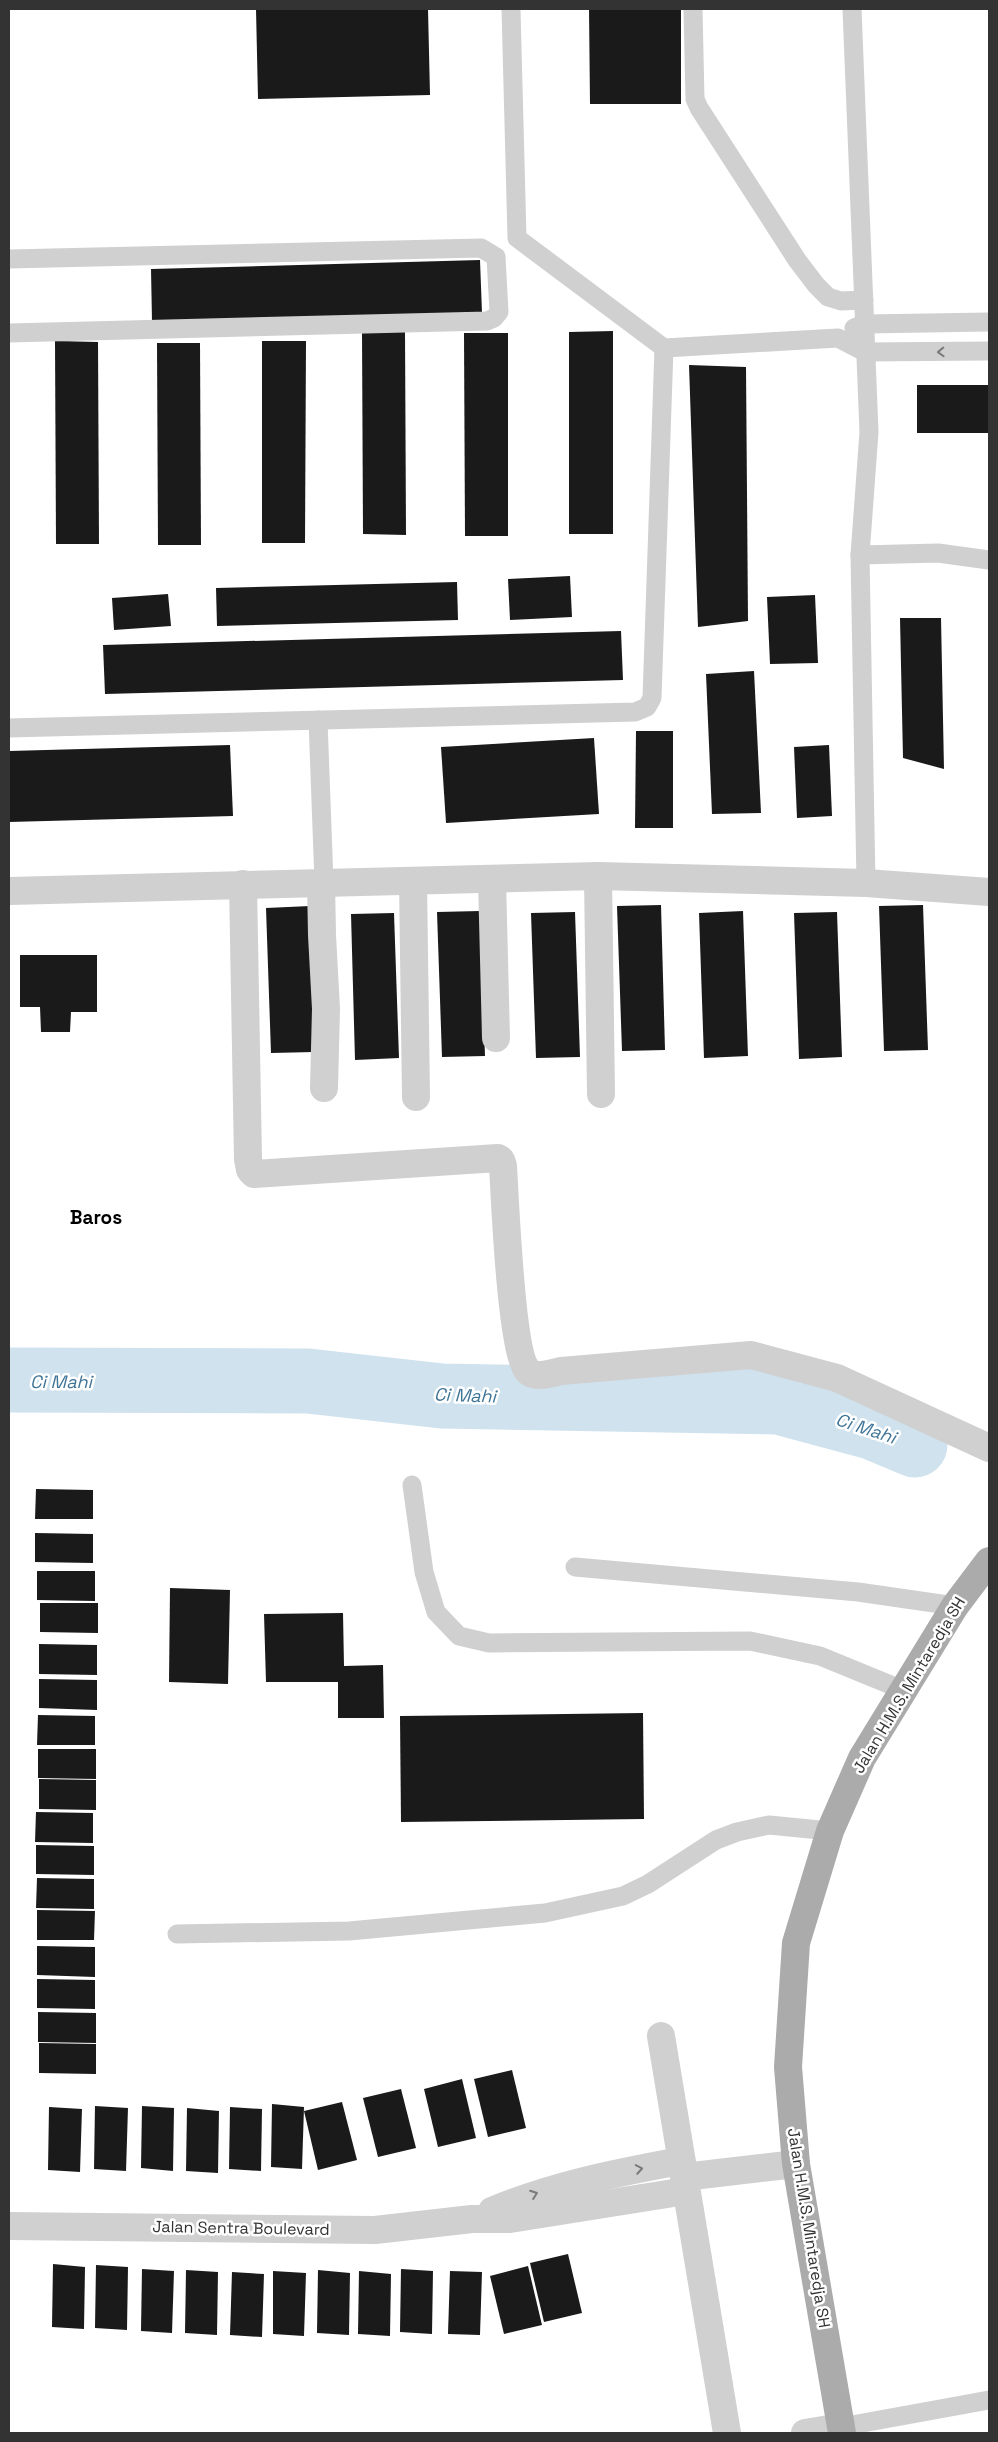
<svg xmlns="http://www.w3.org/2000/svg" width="998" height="2442" font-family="'Space Grotesk',sans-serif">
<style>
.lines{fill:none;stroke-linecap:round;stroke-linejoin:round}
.river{stroke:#cfe2ee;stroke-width:65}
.building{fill:#1a1a1a}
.service{stroke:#d0d0d0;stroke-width:19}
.minor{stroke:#d0d0d0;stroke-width:28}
.primary{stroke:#ababab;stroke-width:28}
.oneway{stroke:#7a7a7a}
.labels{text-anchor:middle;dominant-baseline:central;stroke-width:5;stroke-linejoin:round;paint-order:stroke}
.street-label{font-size:16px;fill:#333;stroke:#fff}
.water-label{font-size:18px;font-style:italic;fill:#3f7597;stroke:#fff}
.quarter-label{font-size:19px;font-weight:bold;fill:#000;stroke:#fff}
</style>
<rect width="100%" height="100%" fill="#fff"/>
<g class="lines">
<path class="river" d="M9,1380L308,1381L442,1396L779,1402L872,1427L915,1445"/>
</g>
<g class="building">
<path d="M256,9H428L430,95L258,99Z"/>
<path d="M589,9H681V104H590Z"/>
<path d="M480,260L482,313L152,321L151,269Z"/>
<path d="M613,331V534H569V332Z"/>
<path d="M362,332H405L406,535L363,534Z"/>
<path d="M464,333H508V536H465Z"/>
<path d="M55,341L98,342L99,544H56Z"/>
<path d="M262,341H306L305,543H262Z"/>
<path d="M157,343H200L201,545H158Z"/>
<path d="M689,365L746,367L748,621L698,627Z"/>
<rect x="917" y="385" width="72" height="48"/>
<path d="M570,576L572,617L510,620L508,579Z"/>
<path d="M457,582L458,620L217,626L216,588Z"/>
<path d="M168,594L171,626L114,630L112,598Z"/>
<path d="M815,595L818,663L770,664L767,597Z"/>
<path d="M900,618H941L944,769L903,758Z"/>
<path d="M621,631L623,680L105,694L103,645Z"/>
<path d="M754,671L761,813L712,814L706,674Z"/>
<path d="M636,731H673V828H635Z"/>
<path d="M594,738L599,814L446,823L441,747Z"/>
<path d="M230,745L233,816L9,822V751Z"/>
<path d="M829,745L832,816L797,818L794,747Z"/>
<path d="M661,905L665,1050L622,1051L617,906Z"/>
<path d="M923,905L928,1050L884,1051L879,906Z"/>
<path d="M310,906L314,1052L271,1053L266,908Z"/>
<path d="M480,911L485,1056L442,1057L437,912Z"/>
<path d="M743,911L748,1056L704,1058L699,913Z"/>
<path d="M575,912L580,1057L536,1058L531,913Z"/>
<path d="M837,912L842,1057L799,1059L794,913Z"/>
<path d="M394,913L399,1058L355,1060L351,914Z"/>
<path d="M20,955H97V1012H71L70,1032H41L40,1007H20Z"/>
<path d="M36,1489L93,1490V1519H35Z"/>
<path d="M35,1533L93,1534V1563L35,1562Z"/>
<path d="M37,1571H95V1601L37,1600Z"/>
<path d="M170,1588L230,1590L228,1684L169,1682Z"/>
<path d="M40,1603H98V1633L40,1632Z"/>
<path d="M343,1613L344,1666L383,1665L384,1718H338V1682H266L264,1614Z"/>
<path d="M39,1644L97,1645V1675L39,1674Z"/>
<path d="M39,1679L97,1680V1710L39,1708Z"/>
<path d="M643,1713L644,1819L401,1822L400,1716Z"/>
<path d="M38,1715L95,1716V1745H37Z"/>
<path d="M38,1749H96V1779L38,1778Z"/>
<path d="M39,1779L96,1780V1810L39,1809Z"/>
<path d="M36,1812L93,1813V1843L35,1842Z"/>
<path d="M36,1845L94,1846V1875L36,1874Z"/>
<path d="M37,1878L94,1879V1909L36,1908Z"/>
<path d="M37,1910L95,1911L94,1940H37Z"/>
<path d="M37,1946L95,1947V1977L37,1975Z"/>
<path d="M37,1979L95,1980V2009L37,2008Z"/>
<path d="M38,2012L96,2013V2043L38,2042Z"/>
<path d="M39,2043L96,2044V2074L39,2073Z"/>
<path d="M512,2070L526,2128L488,2137L474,2079Z"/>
<path d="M462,2079L476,2138L438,2147L424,2089Z"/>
<path d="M401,2089L416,2148L378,2157L363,2098Z"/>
<path d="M342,2102L357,2160L318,2170L304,2111Z"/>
<path d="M272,2104L304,2107L302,2169L271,2167Z"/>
<path d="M95,2106L128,2108L126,2171L94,2169Z"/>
<path d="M142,2106L174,2108L173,2171L141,2168Z"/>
<path d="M49,2107L82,2109L80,2172L48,2170Z"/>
<path d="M230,2107L262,2109L261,2171L229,2169Z"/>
<path d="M187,2108L219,2111L218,2173L186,2171Z"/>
<path d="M568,2254L582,2313L544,2322L530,2263Z"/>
<path d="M53,2264L85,2267L84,2329L52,2327Z"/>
<path d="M96,2265L128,2267L127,2330L95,2328Z"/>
<path d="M528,2266L542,2325L504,2334L490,2276Z"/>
<path d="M142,2269L174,2271L172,2333L141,2331Z"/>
<path d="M401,2269L433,2271L432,2334L400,2332Z"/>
<path d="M186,2270L218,2272L217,2335L185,2333Z"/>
<path d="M318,2270L350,2273L349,2335L317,2333Z"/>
<path d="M273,2271L306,2273L304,2336L273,2334Z"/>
<path d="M359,2271L391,2274L390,2336L358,2334Z"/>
<path d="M450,2271L482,2272L480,2335L448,2334Z"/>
<path d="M232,2272L264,2274L262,2337L230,2335Z"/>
</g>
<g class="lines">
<g class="service">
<path d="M511,9L517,238L664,348L838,338L865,352L989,351"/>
<path d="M693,9L695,99L699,108L797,260L816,285L828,297L841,301L864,300"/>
<path d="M852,9L869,432L860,555L866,883"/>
<path d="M9,259L481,248L496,257L499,312L494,318L487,321L9,333"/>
<path d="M854,328L865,324L989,322"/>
<path d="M860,555L938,553L989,560"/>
<path d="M318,720L324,882"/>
<path d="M9,728L635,712L647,707L652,698L664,348"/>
<path d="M412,1485L424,1572L436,1612L459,1636L489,1643L750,1641L820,1656L903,1690"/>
<path d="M575,1567L858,1592L955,1606"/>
<path d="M177,1934L349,1931L545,1913L623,1896L648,1884L716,1840L737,1832L769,1825L830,1831"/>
<path d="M841,2427L989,2400"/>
</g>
<g class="minor">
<path d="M598,876L601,1094"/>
<path d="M492,880L496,1038"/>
<path d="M413,881L416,1097"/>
<path d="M321,882L322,935L326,1009L324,1088"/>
<path d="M243,884L248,1159L250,1170L254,1174L498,1158L501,1160L503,1166C505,1199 511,1353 528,1371C535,1379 552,1373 561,1371L751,1355L837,1378L989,1448"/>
<path d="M9,891L598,876L866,883L989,892"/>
<path d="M661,2036L727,2433"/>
<path d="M684,2177L796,2164"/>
<path d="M492,2211C553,2185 616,2173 680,2161"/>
<path d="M9,2226L375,2230L472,2219H510L686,2191"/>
<path d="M805,2433L841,2427"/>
</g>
<path class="primary" d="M842,2433L796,2164L788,2067L796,1943L830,1831L862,1758L955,1606L989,1561"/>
</g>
<defs><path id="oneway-chevron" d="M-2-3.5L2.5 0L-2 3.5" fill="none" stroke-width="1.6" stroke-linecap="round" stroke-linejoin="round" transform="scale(1.25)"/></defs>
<g class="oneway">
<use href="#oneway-chevron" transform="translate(941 352) rotate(178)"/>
<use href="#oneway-chevron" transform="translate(639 2169) rotate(-10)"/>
<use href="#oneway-chevron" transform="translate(534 2194) rotate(-20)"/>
</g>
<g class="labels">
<g class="street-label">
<text transform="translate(909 1685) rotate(-59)">Jalan H.M.S. Mintaredja SH</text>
<text transform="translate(241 2228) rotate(1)">Jalan Sentra Boulevard</text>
<text transform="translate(809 2228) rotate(81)">Jalan H.M.S. Mintaredja SH</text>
</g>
<g class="water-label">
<text x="61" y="1381">Ci Mahi</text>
<text transform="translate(465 1395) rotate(2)">Ci Mahi</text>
<text transform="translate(866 1428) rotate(18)">Ci Mahi</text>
</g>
<g class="quarter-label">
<text x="96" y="1217">Baros</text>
</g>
</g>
<rect width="998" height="2442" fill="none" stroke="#333333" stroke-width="20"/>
</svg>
